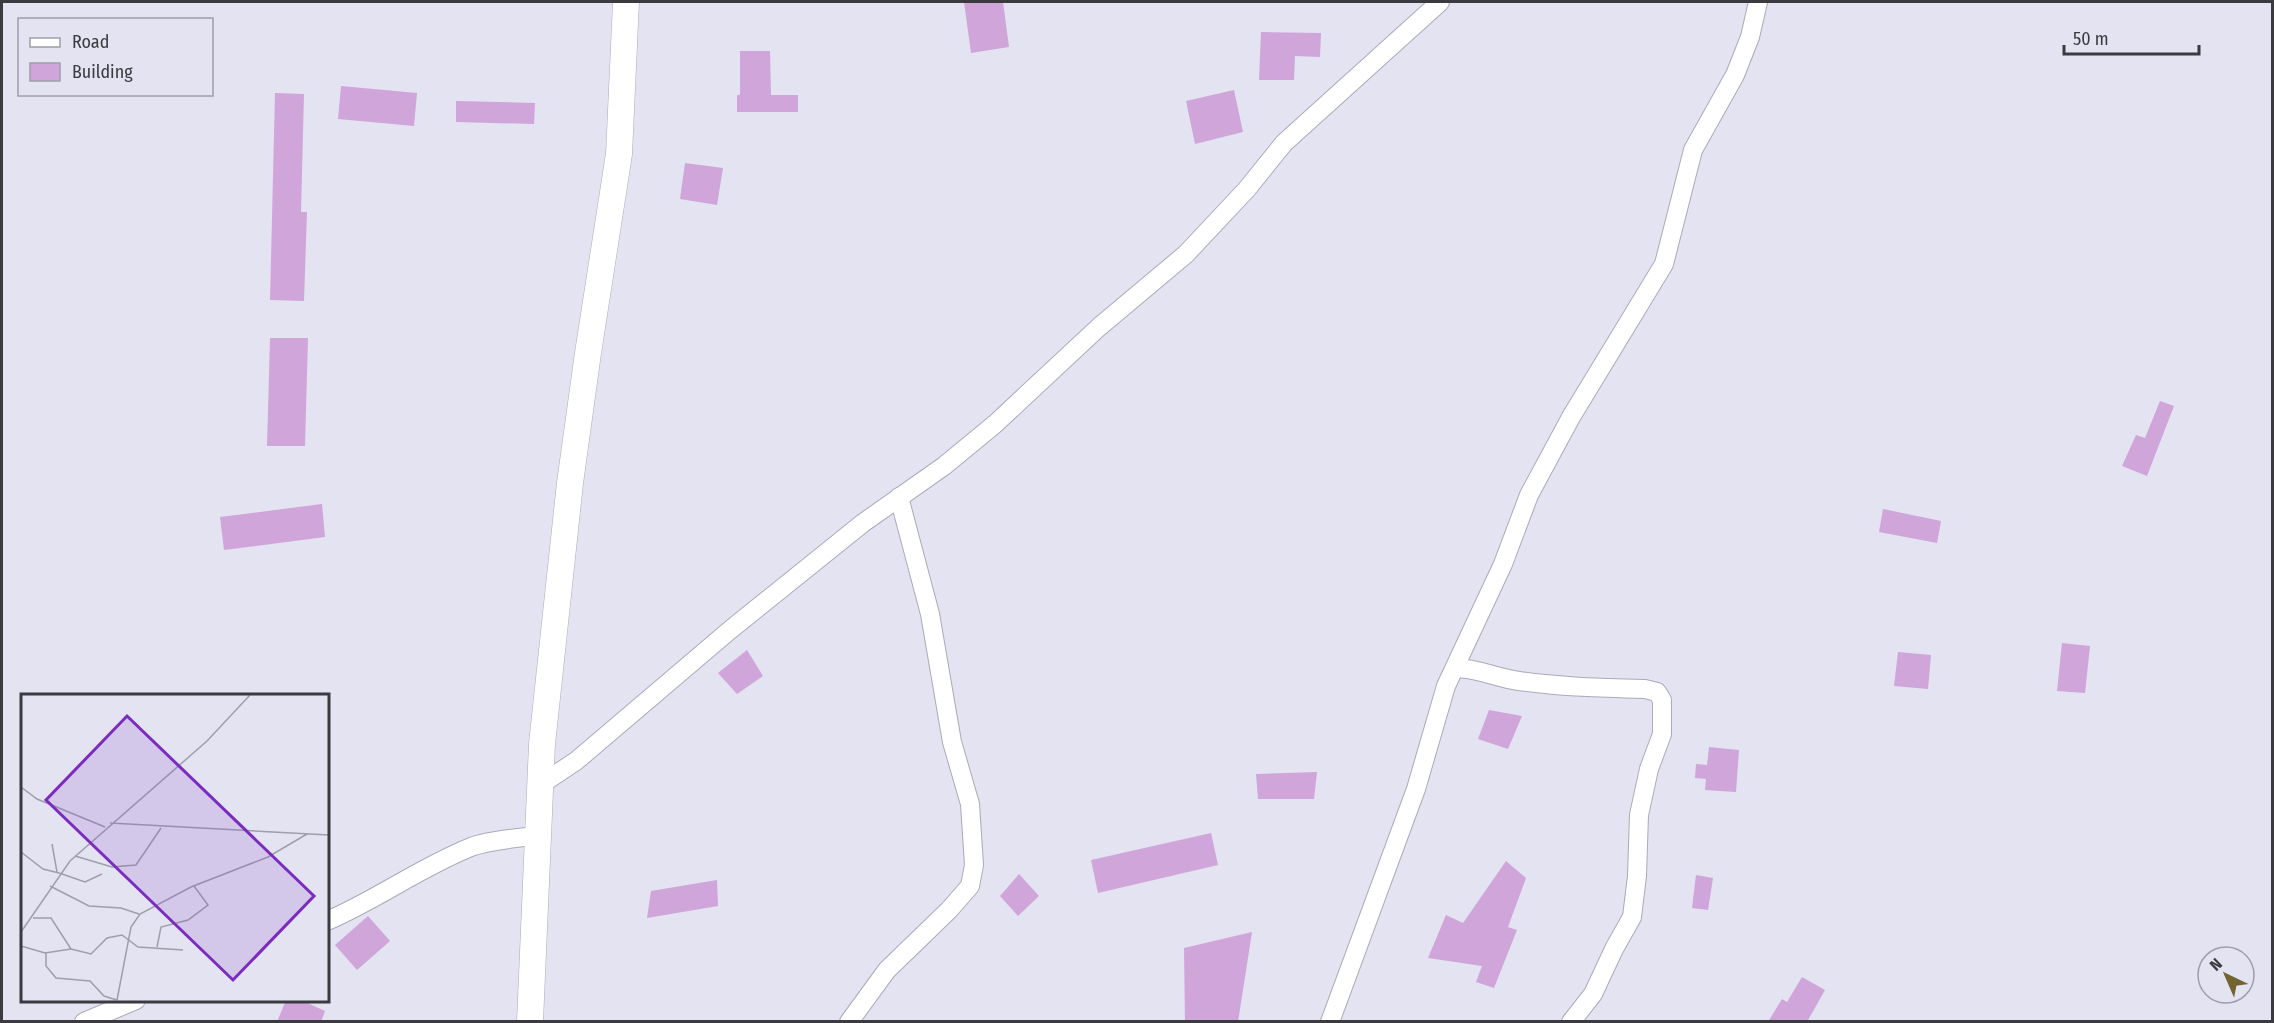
<svg xmlns="http://www.w3.org/2000/svg" width="2274" height="1023" font-family="'Fira Sans Condensed',sans-serif">
<style>
.building{fill:#d0a5d9}
.lines{fill:none;stroke-linecap:round;stroke-linejoin:round}
.street-casing{stroke:#aaaab8;stroke-width:20}
.secondary-casing{stroke:#aaaab8;stroke-width:27}
.street{stroke:#fff;stroke-width:18}
.secondary{stroke:#fff;stroke-width:26}
.inset-road{fill:none;stroke:#9f9fab;stroke-width:1.5}
.view{fill:#7b2cbf;fill-opacity:0.15;stroke:#7b2cbf;stroke-width:3}
.inset-edge{fill:none;stroke:#3a3a40;stroke-width:3}
</style>
<rect width="100%" height="100%" fill="#e3e3f2"/>
<g class="building">
<path d="M964,2H1003L1009,47L971,53Z"/>
<path d="M1261,32L1321,33L1320,57L1295,56L1294,80H1259Z"/>
<path d="M740,51H770L771,95H798V112H737V95H740Z"/>
<path d="M341,86L417,93L414,126L338,119Z"/>
<path d="M1234,90L1243,132L1195,144L1186,101Z"/>
<path d="M275,93L304,94L301,212H307L304,301L270,300Z"/>
<path d="M456,101L535,103L534,124L456,122Z"/>
<path d="M685,163L723,168L717,205L680,199Z"/>
<path d="M270,338H308L305,446H267Z"/>
<path d="M2160,401L2174,406L2147,476L2122,466L2136,435L2145,438Z"/>
<path d="M322,504L325,537L224,550L220,517Z"/>
<path d="M1883,509L1941,521L1937,543L1879,532Z"/>
<path d="M2062,643L2090,646L2085,693L2057,691Z"/>
<path d="M747,650L763,676L737,694L718,673Z"/>
<path d="M1898,652L1931,655L1928,689L1894,686Z"/>
<path d="M1489,710L1522,716L1508,749L1478,739Z"/>
<path d="M1709,747L1739,750L1736,792L1705,790L1706,779L1695,778L1696,764L1707,765Z"/>
<path d="M1317,772L1314,799H1258L1256,774Z"/>
<path d="M1211,833L1218,865L1098,893L1091,860Z"/>
<path d="M1506,861L1526,878L1508,927L1517,930L1494,988L1476,982L1482,966L1428,958L1446,915L1463,923Z"/>
<path d="M1019,874L1039,896L1018,916L1000,896Z"/>
<path d="M1696,875L1713,878L1708,910L1692,908Z"/>
<path d="M717,880L718,906L647,918L651,891Z"/>
<path d="M368,916L390,941L357,970L335,945Z"/>
<path d="M1252,932L1238,1022H1185L1184,948Z"/>
<path d="M1802,977L1825,990L1807,1022H1768L1782,999L1787,1002Z"/>
<path d="M286,1000H301L325,1011L321,1022H277Z"/>
</g>
<g class="lines">
<g class="street-casing">
<g id="street">
<path d="M1455,668C1477,668 1497,678 1519,681C1561,687 1602,688 1645,689L1657,692L1662,700V734L1649,769L1639,815L1637,876L1632,917L1614,949L1593,994L1571,1022"/>
<path d="M540,785L576,761L730,630L863,523L944,466L995,424L1099,327L1186,254L1247,189L1284,143L1440,2"/>
<path d="M327,921C376,900 421,867 471,847C491,839 517,839 539,835"/>
<path d="M84,1022L136,1000"/>
<path d="M849,1022L887,970L949,910L970,886L974,865L970,804L952,742L930,614L899,497"/>
<path d="M1330,1022L1416,789L1446,686L1503,564L1529,495L1571,417L1664,264L1693,150L1735,75L1750,37L1758,2"/>
</g>
</g>
<g class="secondary-casing">
<path id="secondary" d="M530,1022L542,744L570,483L588,353L619,154L626,2"/>
</g>
<use href="#street" class="street"/>
<use href="#secondary" class="secondary"/>
</g>
<g transform="translate(21 694)">
<rect width="308" height="308" fill="#e3e3f2"/>
<path class="inset-road" d="M0,93L16,105L84,133M89,129L308,141M31,150L36,178M0,158L22,175L38,179M54,162L91,173L115,171L140,134M38,179L64,188L81,180M29,192L68,212L100,214L118,220M12,224H30L50,255M0,238L49,167L186,47L229,1M0,252L24,259L50,255L70,260L86,244L101,241L117,253L162,256M136,253L140,233L167,226L187,211L173,192M25,259V272L35,284L69,287L83,302L96,306M96,306L110,233L119,220L170,193L247,163L286,140"/>
<path class="view" d="M106,22L293,202L212,286L25,106Z"/>
<rect width="308" height="308" class="inset-edge"/>
</g>
<rect width="2274" height="1023" fill="none" stroke="#3a3a40" stroke-width="6"/>
<rect x="18" y="18" width="195" height="78" fill="#e3e3f2" stroke="#9f9fab" stroke-width="1.5"/>
<rect x="30" y="38" width="30" height="9" fill="#ffffff" stroke="#9f9fab" stroke-width="1.5"/>
<text x="72" y="48" font-size="18" fill="#3a3a40">Road</text>
<rect x="30" y="63" width="30" height="18" fill="#d0a5d9" stroke="#9f9fab" stroke-width="1.5"/>
<text x="72" y="78" font-size="18" fill="#3a3a40">Building</text>
<g transform="translate(2226 975) rotate(316)"><circle r="28" fill="#e3e3f2" stroke="#9f9fab" stroke-width="1.5"/>
<path d="M0-4.5L10 22L0 15L-10 22Z" fill="#716431"/>
<text y="-9" font-size="16" font-weight="bold" text-anchor="middle" fill="#3a3a40">N</text>
</g>
<path d="M2064 45v9h135v-9" fill="none" stroke="#3a3a40" stroke-width="3"/>
<text x="2073" y="45" font-size="18" fill="#3a3a40" stroke="#e3e3f2" stroke-width="4.5" paint-order="stroke">50 m</text>
</svg>
